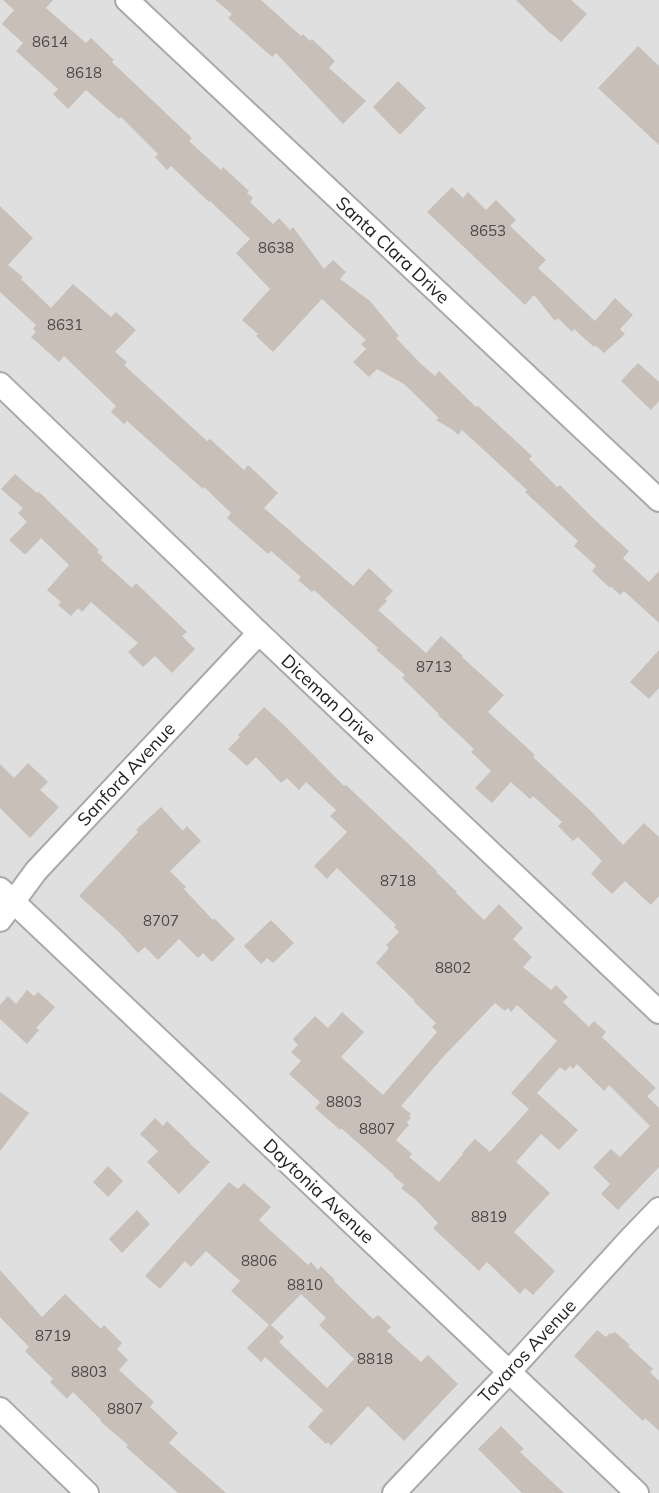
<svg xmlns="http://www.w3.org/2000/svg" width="659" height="1493" font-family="Mulish,sans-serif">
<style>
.residential{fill:#e0dfdf}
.building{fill:#c7bfb8;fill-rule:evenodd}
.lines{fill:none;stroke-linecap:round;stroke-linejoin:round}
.street-casing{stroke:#a9a9a9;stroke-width:26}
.street{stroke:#fff;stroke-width:22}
.labels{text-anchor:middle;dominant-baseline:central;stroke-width:4.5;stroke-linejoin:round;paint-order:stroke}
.number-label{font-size:15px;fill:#4b4948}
.street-label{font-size:18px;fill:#222;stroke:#fff}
</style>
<rect width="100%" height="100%" fill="#f2efe9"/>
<rect class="residential" x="0" y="0" width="659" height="1493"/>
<g class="building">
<path d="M3,0H53L46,8L86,43L91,38L114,60L112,62L192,138L189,141L221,170L223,167L249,191L247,193L253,198L250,202L273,224L279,218L290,230L293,227L324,269L333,260L346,272L340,279L370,301L399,336L396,338L421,364L435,376L439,371L476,407L478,406L532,456L529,459L557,487L560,485L596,521L629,551L623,558L649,582L659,571V623L624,591L620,595L611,586L610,588L592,571L596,566L574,546L578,541L525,492L527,490L462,430L458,435L453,430L436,420L439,418L404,384L377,369L369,377L353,362L366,349L361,344L366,340L322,299L273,352L256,336L258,334L242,320L270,289L236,253L250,239L210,201L209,202L171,166L167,170L155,157L158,154L121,117L119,119L86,90L68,109L53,94L58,89L16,51L23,43L2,24L14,10Z"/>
<path d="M215,0H261L301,36L303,34L310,41L312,39L335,61L329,68L366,101L343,124L276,53L272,57L228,18L232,14Z"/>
<path d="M516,0H571L587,14L561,42L551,33V34Z"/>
<path d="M638,46L659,66V145L598,88Z"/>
<path d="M398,81L426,108L400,135L373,107Z"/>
<path d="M452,187L463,198L468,192L486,210L496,200L516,220L510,226L546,260L538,268L595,321L615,298L633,315L620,329L625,334L604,353L595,345L594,347L574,329L572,332L558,318L555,321L534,295L525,305L427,212Z"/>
<path d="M0,206L33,238L8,265L23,277L21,279L51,308L73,284L111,317L116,312L136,330L115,352L127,362L124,365L207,441L210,439L244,470L248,465L278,493L264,508L353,586L369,568L393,591L385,599L387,601L378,610L426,653L441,636L463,656L462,657L504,695L488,712L535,755L533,757L590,810L623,845L644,823L659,837V896L651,905L625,881L612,894L591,874L602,861L578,837L573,841L558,826L562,822L533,796L530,799L511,782L492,803L475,788L491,771L471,752L474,749L438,715L439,714L402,678L405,675L376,650L378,648L314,590L312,592L298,580L301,577L271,551L268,554L227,518L231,513L204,487L203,489L127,421L124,424L111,412L116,406L64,356L59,362L31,337L36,332L33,329L36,325L0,292Z"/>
<path d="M638,363L659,382V401L651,410L621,381Z"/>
<path d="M15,474L37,493L39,492L99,550L97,552L103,557L101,560L132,588L136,583L187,632L182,636L195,649L172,673L155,656L143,667L128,652L138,643L91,602L82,612L78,608L71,616L58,605L61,602L47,590L69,565L41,538L26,554L23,553L9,540L27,522L18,513L23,508L1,489Z"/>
<path d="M659,650V688L649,699L630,682Z"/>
<path d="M264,707L283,724L344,786L346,785L437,871L436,872L457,892L456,893L484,920L499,904L523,928L513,939L532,957L523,967L551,990L556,985L568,997L563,1002L589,1027L594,1021L606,1032L602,1037L656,1088L647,1096L659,1108V1167L618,1210L601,1194L610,1184L593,1167L611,1149L620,1157L650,1126L609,1085L604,1091L577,1064L573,1069L570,1066L565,1071L560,1067L537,1093L578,1130L559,1150L541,1134L516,1162L550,1193L514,1232L555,1271L533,1295L525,1288L520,1294L487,1262L479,1271L433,1228L438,1223L416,1200L401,1188L404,1185L393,1176L394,1175L341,1128L340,1130L315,1108L320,1102L289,1074L301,1061L291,1052L298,1045L293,1039L315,1016L328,1028L342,1012L364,1032L341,1057L383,1095L437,1032L432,1027L436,1023L414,1002L415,1001L376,963L389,948L386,945L399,932L394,927L396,925L337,868L327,879L314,866L347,832L330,816L336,810L306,782L299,790L287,778L281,783L256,757L247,766L228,749L240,737L238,735ZM495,1003L505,1011L508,1008L511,1012L517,1005L557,1041L511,1093L529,1109L490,1152L475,1139L462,1153L463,1154L439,1182L409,1157L412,1154L396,1140L409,1125L407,1122L411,1118L409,1116L411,1114L401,1106L444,1056Z"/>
<path d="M28,763L48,782L40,790L59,807L30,838L0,808V764L14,778Z"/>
<path d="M161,807L183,831L187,826L201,841L170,871L186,887L184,889L213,920L214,918L235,939L212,962L203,953L198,958L179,939L158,960L145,947L138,953L119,932L79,896L138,832L136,830Z"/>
<path d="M271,920L294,943L273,963L267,958L261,964L244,946Z"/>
<path d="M27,990L34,996L38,992L55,1007L36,1028L39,1030L27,1044L0,1019V1005L8,996L16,1004Z"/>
<path d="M0,1092L29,1113L0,1151Z"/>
<path d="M155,1118L163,1126L167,1121L191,1144H190L210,1162L179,1194L147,1162L158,1151L140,1134Z"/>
<path d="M108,1166L123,1181L108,1197L93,1182Z"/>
<path d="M229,1182L238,1189L244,1183L271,1207L259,1220L308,1265L311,1262L318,1270L321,1266L335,1280L334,1281L373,1319L378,1315L391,1327L387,1331L421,1362L428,1355L458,1384L404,1441L368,1406L331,1446L328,1442L326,1444L308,1427L323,1410L265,1357L261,1362L247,1348L269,1325L231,1291L240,1281L206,1251L191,1267L185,1261L160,1289L145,1276ZM301,1294L326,1318L319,1325L354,1359L327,1388L279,1342L284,1337L271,1325Z"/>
<path d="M137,1210L150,1224L122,1253L109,1239Z"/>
<path d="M0,1270L42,1317L65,1294L101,1329L104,1325L122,1343L117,1349L128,1360L119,1370L154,1402L150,1407L178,1433L169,1443L226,1493H178L126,1447L128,1445L100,1421L101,1420L73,1392L67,1399L50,1382L53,1379L25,1351L29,1347L0,1317Z"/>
<path d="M597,1330L606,1337L610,1333L612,1334L615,1332L630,1345L628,1346L653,1369L650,1372L659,1381V1431L645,1418L643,1421L574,1356Z"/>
<path d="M501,1426L524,1449L520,1452L564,1493H522L478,1449Z"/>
</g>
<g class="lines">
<g class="street-casing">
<g id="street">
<path d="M127,0L659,500"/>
<path d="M0,384L259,633L659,1012"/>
<path d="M0,889L637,1493"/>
<path d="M0,920L36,871L259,633"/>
<path d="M0,1409L87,1493"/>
<path d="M394,1493L510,1371L631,1238L659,1209"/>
</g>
</g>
<use href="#street" class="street"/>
</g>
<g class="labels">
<g class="number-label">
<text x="50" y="41">8614</text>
<text x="84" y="72">8618</text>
<text x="488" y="230">8653</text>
<text x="276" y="247">8638</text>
<text x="65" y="324">8631</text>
<text x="434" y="666">8713</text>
<text x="398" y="880">8718</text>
<text x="161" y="920">8707</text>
<text x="453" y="967">8802</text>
<text x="344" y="1101">8803</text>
<text x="377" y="1128">8807</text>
<text x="489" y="1216">8819</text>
<text x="259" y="1260">8806</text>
<text x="305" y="1284">8810</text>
<text x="53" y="1335">8719</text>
<text x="375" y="1358">8818</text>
<text x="89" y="1371">8803</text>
<text x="125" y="1408">8807</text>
</g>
<g class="street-label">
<text transform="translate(393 250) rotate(43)">Santa Clara Drive</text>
<text transform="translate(329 699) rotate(43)">Diceman Drive</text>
<text transform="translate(126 774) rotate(-47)">Sanford Avenue</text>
<text transform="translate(319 1191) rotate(43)">Daytonia Avenue</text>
<text transform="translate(527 1351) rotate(-47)">Tavaros Avenue</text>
</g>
</g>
</svg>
